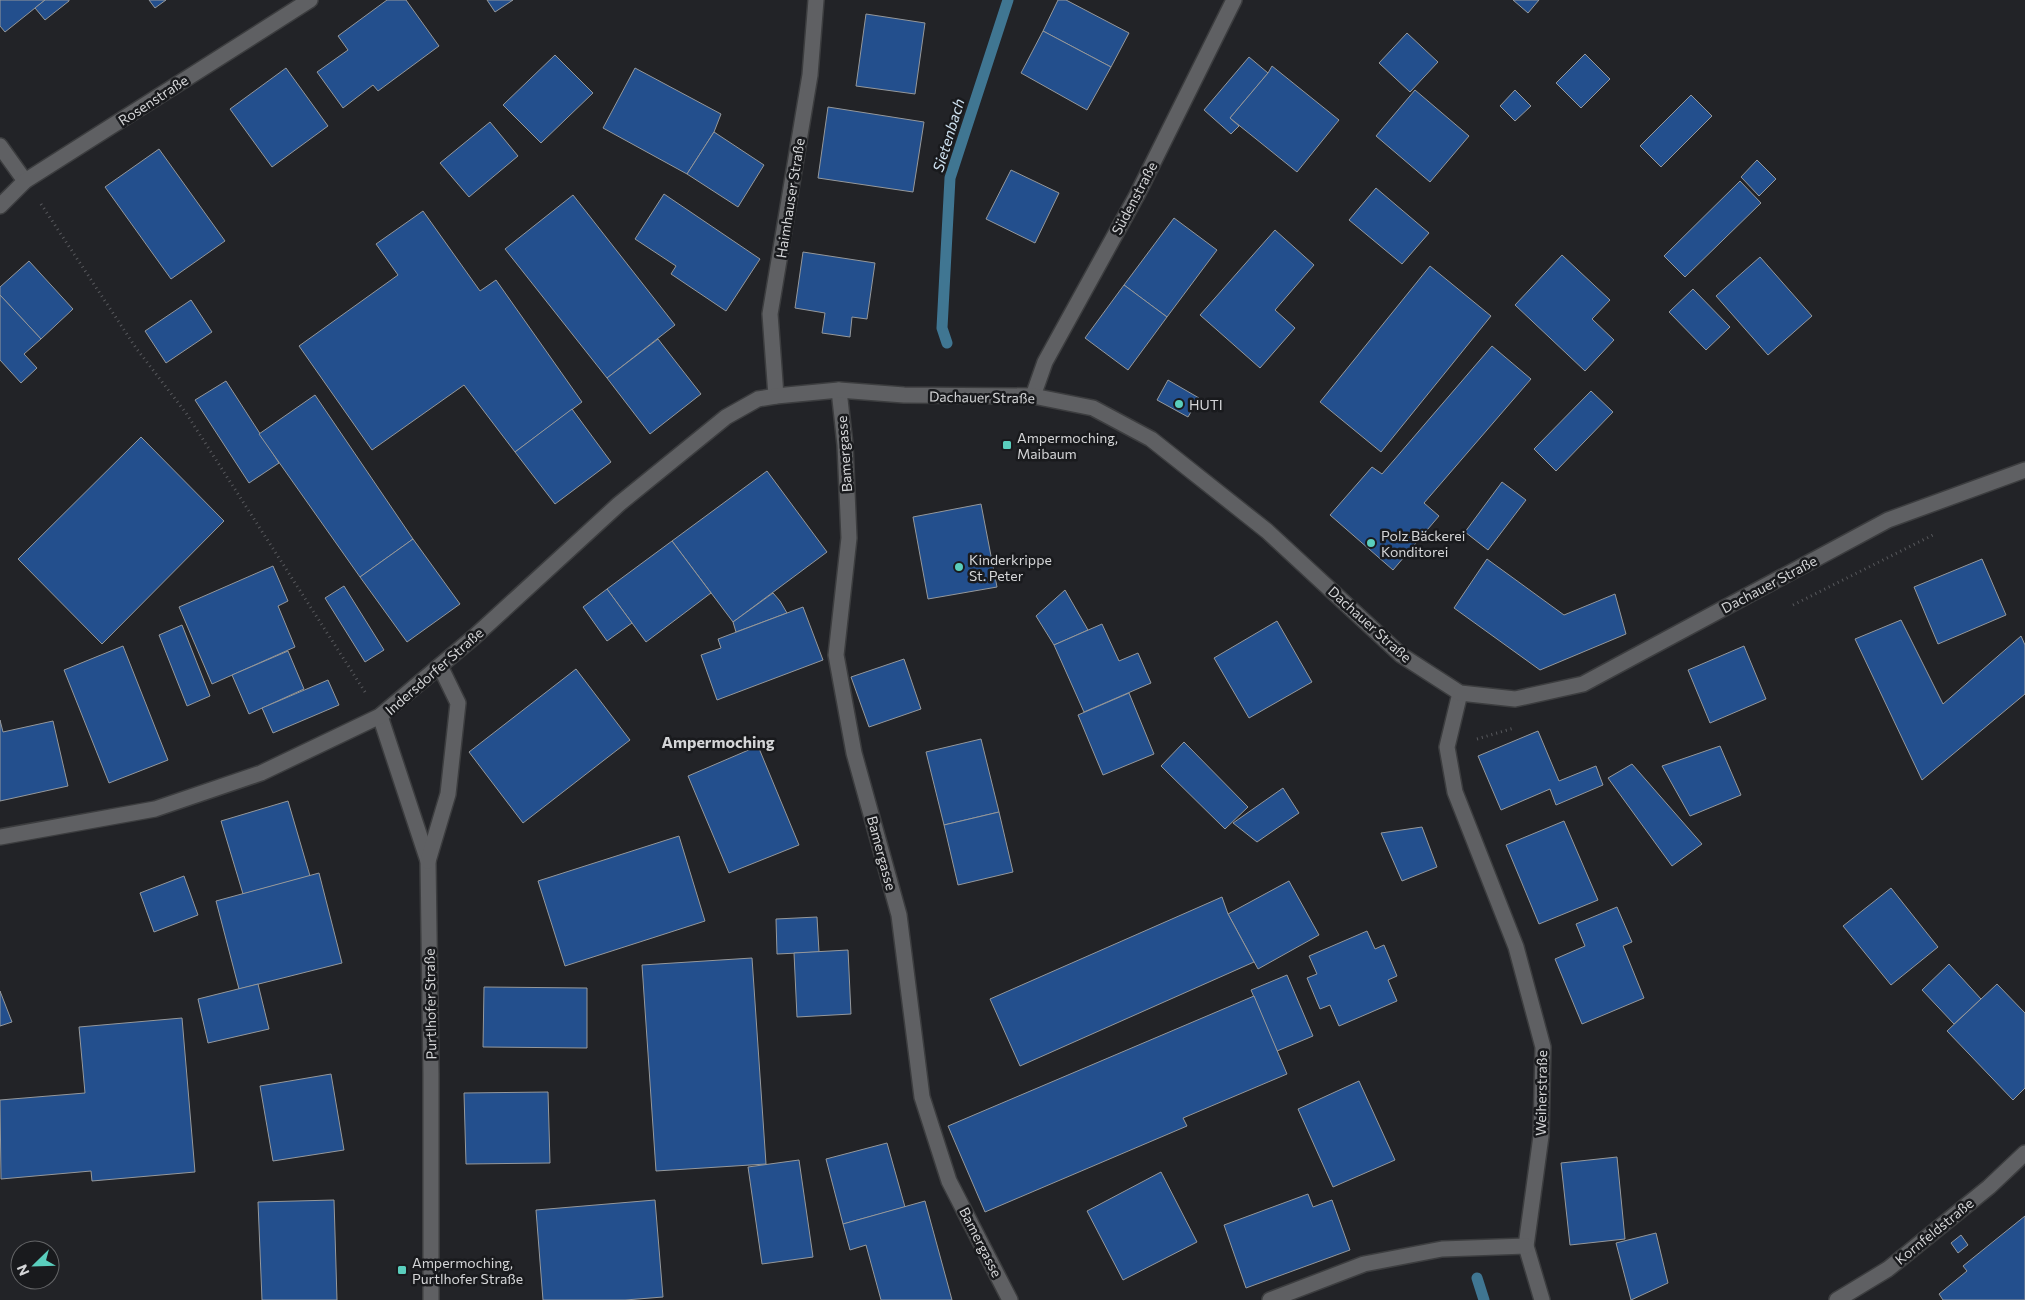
<svg xmlns="http://www.w3.org/2000/svg" width="2025" height="1300" font-family="Commissioner,sans-serif">
<style>
.lines{fill:none;stroke-linecap:round;stroke-linejoin:round}
.stream{stroke:#407692;stroke-width:11}
.building{fill:#234f8d;stroke:#95989b}
.street-casing{stroke:#3c3d3f;stroke-width:18}
.secondary-casing{stroke:#3c3d3f;stroke-width:18}
.path{stroke:#58595d;stroke-width:3;stroke-dasharray:1 4;stroke-linecap:butt}
.street{stroke:#5f6063;stroke-width:15}
.secondary{stroke:#5f6063;stroke-width:15}
.poi-dot{fill:#5acebd;stroke:#191a1d;stroke-width:2}
.labels{text-anchor:middle;dominant-baseline:central;stroke-width:5;stroke-linejoin:round;paint-order:stroke}
.street-label{font-size:14px;fill:#d4d5d7;stroke:#191a1d}
.poi-label{font-size:14px;fill:#d4d5d7;stroke:#191a1d;text-anchor:start}
.water-label{font-size:15px;font-style:italic;fill:#cee1f0;stroke:#191a1d}
.quarter-label{font-size:16px;font-weight:bold;fill:#d4d5d7;stroke:#191a1d}
</style>
<rect width="100%" height="100%" fill="#222327"/>
<g class="lines">
<g class="stream">
<path d="M947,343L942,328L950,178L1008,0"/>
<path d="M1477,1278L1484,1300"/>
</g>
</g>
<g class="building">
<path d="M0,0H45L5,32L0,26Z"/>
<path d="M45,0H69V1L45,20L35,8Z"/>
<path d="M149,0H166L155,8Z"/>
<path d="M387,0H406L439,46L378,91L373,85L343,108L317,72L348,50L338,36Z"/>
<path d="M487,0H513L495,12Z"/>
<path d="M1058,0H1066L1129,33L1111,67L1043,31Z"/>
<path d="M1513,0H1539L1528,13Z"/>
<path d="M866,14L925,23L915,94L856,86Z"/>
<path d="M1043,31L1111,67L1087,110L1021,73Z"/>
<path d="M1407,33L1438,62L1410,92L1379,63Z"/>
<path d="M1585,54L1610,79L1581,108L1556,83Z"/>
<path d="M555,55L593,93L541,143L503,105Z"/>
<path d="M1249,57L1268,73L1230,118L1239,126L1231,134L1204,110Z"/>
<path d="M1272,66L1339,120L1297,172L1230,118L1268,73Z"/>
<path d="M286,68L328,126L272,167L230,109Z"/>
<path d="M635,68L721,114L714,132L687,174L603,128Z"/>
<path d="M1415,90L1469,136L1430,182L1376,136Z"/>
<path d="M1515,90L1531,106L1515,121L1500,106Z"/>
<path d="M1691,95L1712,116L1661,167L1640,146Z"/>
<path d="M828,107L924,122L913,192L818,178Z"/>
<path d="M490,122L518,156L469,197L440,163Z"/>
<path d="M714,132L764,165L738,207L687,174Z"/>
<path d="M159,149L225,241L171,279L105,187Z"/>
<path d="M1757,160L1776,179L1759,196L1741,177Z"/>
<path d="M1011,170L1059,193L1035,243L986,219Z"/>
<path d="M1740,181L1761,203L1685,277L1664,256Z"/>
<path d="M1376,188L1429,233L1402,264L1349,220Z"/>
<path d="M664,194L760,259L726,311L671,274L676,266L635,239Z"/>
<path d="M573,195L675,325L607,378L505,249Z"/>
<path d="M423,211L480,291L496,280L582,402L515,452L464,385L372,450L299,346L398,275L376,244Z"/>
<path d="M1174,218L1217,250L1167,317L1124,285Z"/>
<path d="M1275,230L1314,265L1275,310L1295,328L1260,368L1200,315Z"/>
<path d="M803,252L875,263L867,319L852,317L850,337L822,333L825,313L795,308Z"/>
<path d="M1562,255L1610,300L1592,319L1614,340L1585,371L1515,305Z"/>
<path d="M1760,257L1812,316L1768,355L1716,296Z"/>
<path d="M29,261L73,309L41,339L0,295V287Z"/>
<path d="M1430,266L1491,316L1381,452L1320,402Z"/>
<path d="M1124,285L1167,317L1128,370L1085,338Z"/>
<path d="M1693,289L1730,327L1706,350L1669,312Z"/>
<path d="M0,295L41,339L24,354L37,368L21,383L0,360Z"/>
<path d="M191,300L212,332L166,363L145,331Z"/>
<path d="M658,339L701,394L650,434L607,378Z"/>
<path d="M1492,346L1531,379L1424,503L1439,516L1393,570L1330,515L1372,467L1382,474Z"/>
<path d="M1168,380L1199,398L1188,417L1157,400Z"/>
<path d="M226,381L279,463L249,483L195,400Z"/>
<path d="M1591,391L1613,412L1556,471L1534,449Z"/>
<path d="M315,395L413,539L360,577L259,434Z"/>
<path d="M572,409L611,462L555,504L515,452Z"/>
<path d="M141,437L224,521L102,644L18,559Z"/>
<path d="M767,471L827,552L733,622L672,541Z"/>
<path d="M1502,482L1526,500L1488,550L1465,532Z"/>
<path d="M981,504L997,587L928,599L913,517Z"/>
<path d="M413,539L460,604L407,642L360,577Z"/>
<path d="M672,541L711,593L646,642L607,589Z"/>
<path d="M1487,559L1564,615L1615,594L1626,634L1540,670L1454,608Z"/>
<path d="M1982,559L2006,615L1938,644L1914,587Z"/>
<path d="M273,566L288,601L278,606L295,647L212,684L179,607Z"/>
<path d="M344,586L384,650L365,662L325,598Z"/>
<path d="M607,589L632,623L607,641L583,607Z"/>
<path d="M1065,590L1088,630L1054,645L1036,616Z"/>
<path d="M773,593L780,601L787,613L736,632L733,622Z"/>
<path d="M803,607L823,660L717,700L701,655L721,648L718,639Z"/>
<path d="M1901,620L1943,704L2021,636L2025,645V694L1922,780L1855,639Z"/>
<path d="M1277,621L1312,682L1249,718L1214,658Z"/>
<path d="M1102,624L1119,661L1138,653L1151,683L1084,712L1054,645Z"/>
<path d="M182,625L210,696L187,706L159,635Z"/>
<path d="M123,646L168,760L109,783L64,670Z"/>
<path d="M1744,646L1766,699L1710,723L1688,670Z"/>
<path d="M288,651L304,689L249,714L232,675Z"/>
<path d="M904,659L921,709L869,727L851,677Z"/>
<path d="M576,669L630,740L523,823L469,752Z"/>
<path d="M328,680L339,705L273,733L262,708Z"/>
<path d="M1129,693L1154,754L1103,775L1078,715Z"/>
<path d="M0,720L3,732L53,721L68,786L0,801Z"/>
<path d="M1538,731L1559,781L1596,766L1603,785L1556,805L1550,789L1501,810L1478,756Z"/>
<path d="M981,739L999,812L944,825L926,752Z"/>
<path d="M1184,742L1248,807L1225,829L1161,766Z"/>
<path d="M758,746L799,845L729,873L688,776Z"/>
<path d="M1720,746L1741,795L1690,816L1662,766Z"/>
<path d="M1632,764L1702,844L1672,866L1608,778Z"/>
<path d="M1283,788L1299,813L1257,842L1233,823Z"/>
<path d="M288,801L310,876L243,894L221,821Z"/>
<path d="M999,812L1013,872L958,885L944,825Z"/>
<path d="M1564,821L1598,900L1539,924L1506,845Z"/>
<path d="M1422,827L1437,867L1402,881L1381,833Z"/>
<path d="M679,836L705,921L565,966L538,881Z"/>
<path d="M319,873L342,963L239,989L216,901Z"/>
<path d="M184,876L198,915L154,932L140,893Z"/>
<path d="M1289,881L1319,935L1258,969L1228,914Z"/>
<path d="M1891,888L1938,947L1891,985L1843,926Z"/>
<path d="M1222,897L1228,914L1254,962L1020,1066L990,999Z"/>
<path d="M1617,907L1632,942L1623,946L1644,998L1582,1024L1555,959L1585,946L1576,924Z"/>
<path d="M817,917L819,952L777,954L776,919Z"/>
<path d="M1367,931L1375,949L1384,945L1397,976L1388,980L1397,1001L1339,1026L1330,1005L1320,1009L1307,978L1317,974L1309,956Z"/>
<path d="M848,950L851,1014L797,1017L794,953Z"/>
<path d="M752,958L766,1164L656,1171L642,965Z"/>
<path d="M1949,964L1981,999L1954,1024L1922,990Z"/>
<path d="M1287,975L1313,1036L1277,1051L1251,990Z"/>
<path d="M258,984L269,1029L208,1043L198,999Z"/>
<path d="M1997,984L2025,1013V1088L2013,1100L1947,1031Z"/>
<path d="M484,987L587,988V1048L483,1047Z"/>
<path d="M0,991L12,1022L0,1026Z"/>
<path d="M1254,996L1287,1074L1183,1118L1187,1126L985,1212L948,1126Z"/>
<path d="M182,1018L195,1172L92,1181L91,1171L1,1179L0,1100L85,1093L79,1027Z"/>
<path d="M331,1074L344,1150L273,1161L260,1086Z"/>
<path d="M1359,1081L1395,1160L1333,1187L1298,1109Z"/>
<path d="M548,1092L550,1163L466,1164L464,1093Z"/>
<path d="M887,1143L905,1207L843,1224L826,1159Z"/>
<path d="M1617,1157L1625,1239L1570,1245L1561,1163Z"/>
<path d="M799,1160L813,1257L762,1264L748,1167Z"/>
<path d="M1161,1172L1197,1242L1123,1280L1087,1211Z"/>
<path d="M1308,1194L1313,1207L1332,1200L1350,1250L1246,1288L1224,1225Z"/>
<path d="M334,1200L337,1300H262L258,1202Z"/>
<path d="M655,1200L663,1297L625,1300H543L536,1210Z"/>
<path d="M925,1201L952,1300H881L866,1245L850,1250L843,1224Z"/>
<path d="M2025,1216V1300H1943L1939,1294L1967,1271L1963,1266Z"/>
<path d="M1656,1233L1668,1283L1631,1300L1616,1243Z"/>
<path d="M1961,1235L1968,1245L1958,1253L1951,1243Z"/>
</g>
<g class="lines">
<g class="street-casing">
<g id="street">
<path d="M0,146L25,181"/>
<path d="M0,206L25,181L310,0"/>
<path d="M839,390L845,445L849,538L836,655L854,753L899,915L922,1097L949,1181L1010,1300"/>
<path d="M1033,396L1045,362L1137,195L1234,0"/>
<path d="M1460,693L1447,747L1455,792L1516,947L1543,1047L1541,1136L1526,1246L1542,1300"/>
<path d="M380,716L428,861L431,1074V1300"/>
<path d="M428,861L448,794L458,703L440,666"/>
<path d="M1270,1300L1364,1264L1442,1249L1526,1246"/>
<path d="M1837,1300L1888,1269L1989,1187L2025,1153"/>
</g>
</g>
<g class="secondary-casing">
<g id="secondary">
<path d="M776,396L770,314L810,75L816,0"/>
<path d="M0,837L155,809L261,773L380,716L474,637L619,504L726,417L758,399L776,396L839,390L904,395L1033,396L1093,408L1151,439L1267,531L1401,655L1460,693L1515,699L1583,684L1888,520L2025,470"/>
</g>
</g>
<g class="path">
<path d="M41,204L136,348L186,413L365,692"/>
<path d="M1793,605L1933,535"/>
<path d="M1477,739L1514,728"/>
</g>
<use href="#street" class="street"/>
<use href="#secondary" class="secondary"/>
</g>
<g class="poi-dot">
<circle cx="1179" cy="404" r="5"/>
<rect x="1002" y="440" width="10" height="10" rx="2.5"/>
<circle cx="1371" cy="543" r="5"/>
<circle cx="959" cy="567" r="5"/>
<rect x="397" y="1265" width="10" height="10" rx="2.5"/>
</g>
<g class="labels">
<g class="street-label">
<text transform="translate(153 100) rotate(-33)">Rosenstraße</text>
<text transform="translate(790 198) rotate(-81)">Haimhauser Straße</text>
<text transform="translate(1134 198) rotate(-62)">Südenstraße</text>
<text transform="translate(982 397) rotate(1)">Dachauer Straße</text>
<text transform="translate(844 454) rotate(-94)">Bamergasse</text>
<text transform="translate(1769 584) rotate(-28)">Dachauer Straße</text>
<text transform="translate(1370 624) rotate(42)">Dachauer Straße</text>
<text transform="translate(434 671) rotate(-41)">Indersdorfer Straße</text>
<text transform="translate(882 853) rotate(75)">Bamergasse</text>
<text transform="translate(430 1004) rotate(-91)">Purtlhofer Straße</text>
<text transform="translate(1541 1093) rotate(-89)">Weiherstraße</text>
<text transform="translate(1934 1231) rotate(-39)">Kornfeldstraße</text>
<text transform="translate(981 1242) rotate(63)">Bamergasse</text>
</g>
<g class="poi-label">
<text x="1189" y="404">HUTI</text>
<text x="1017" y="437">Ampermoching,<tspan x="1017" dy="16">Maibaum</tspan></text>
<text x="1381" y="535">Polz Bäckerei<tspan x="1381" dy="16">Konditorei</tspan></text>
<text x="969" y="559">Kinderkrippe<tspan x="969" dy="16">St. Peter</tspan></text>
<text x="412" y="1262">Ampermoching,<tspan x="412" dy="16">Purtlhofer Straße</tspan></text>
</g>
<g class="water-label">
<text transform="translate(948 135) rotate(-73)">Sietenbach</text>
</g>
<g class="quarter-label">
<text x="718" y="741">Ampermoching</text>
</g>
</g>
<g transform="translate(35 1265) rotate(247)"><circle r="24" fill="#191a1d" stroke="#646567"/>
<path d="M0-4L9 19L0 12L-9 19Z" fill="#5acebd"/>
<text y="-8" font-size="14" font-weight="bold" text-anchor="middle" fill="#d4d5d7">N</text>
</g>
</svg>
